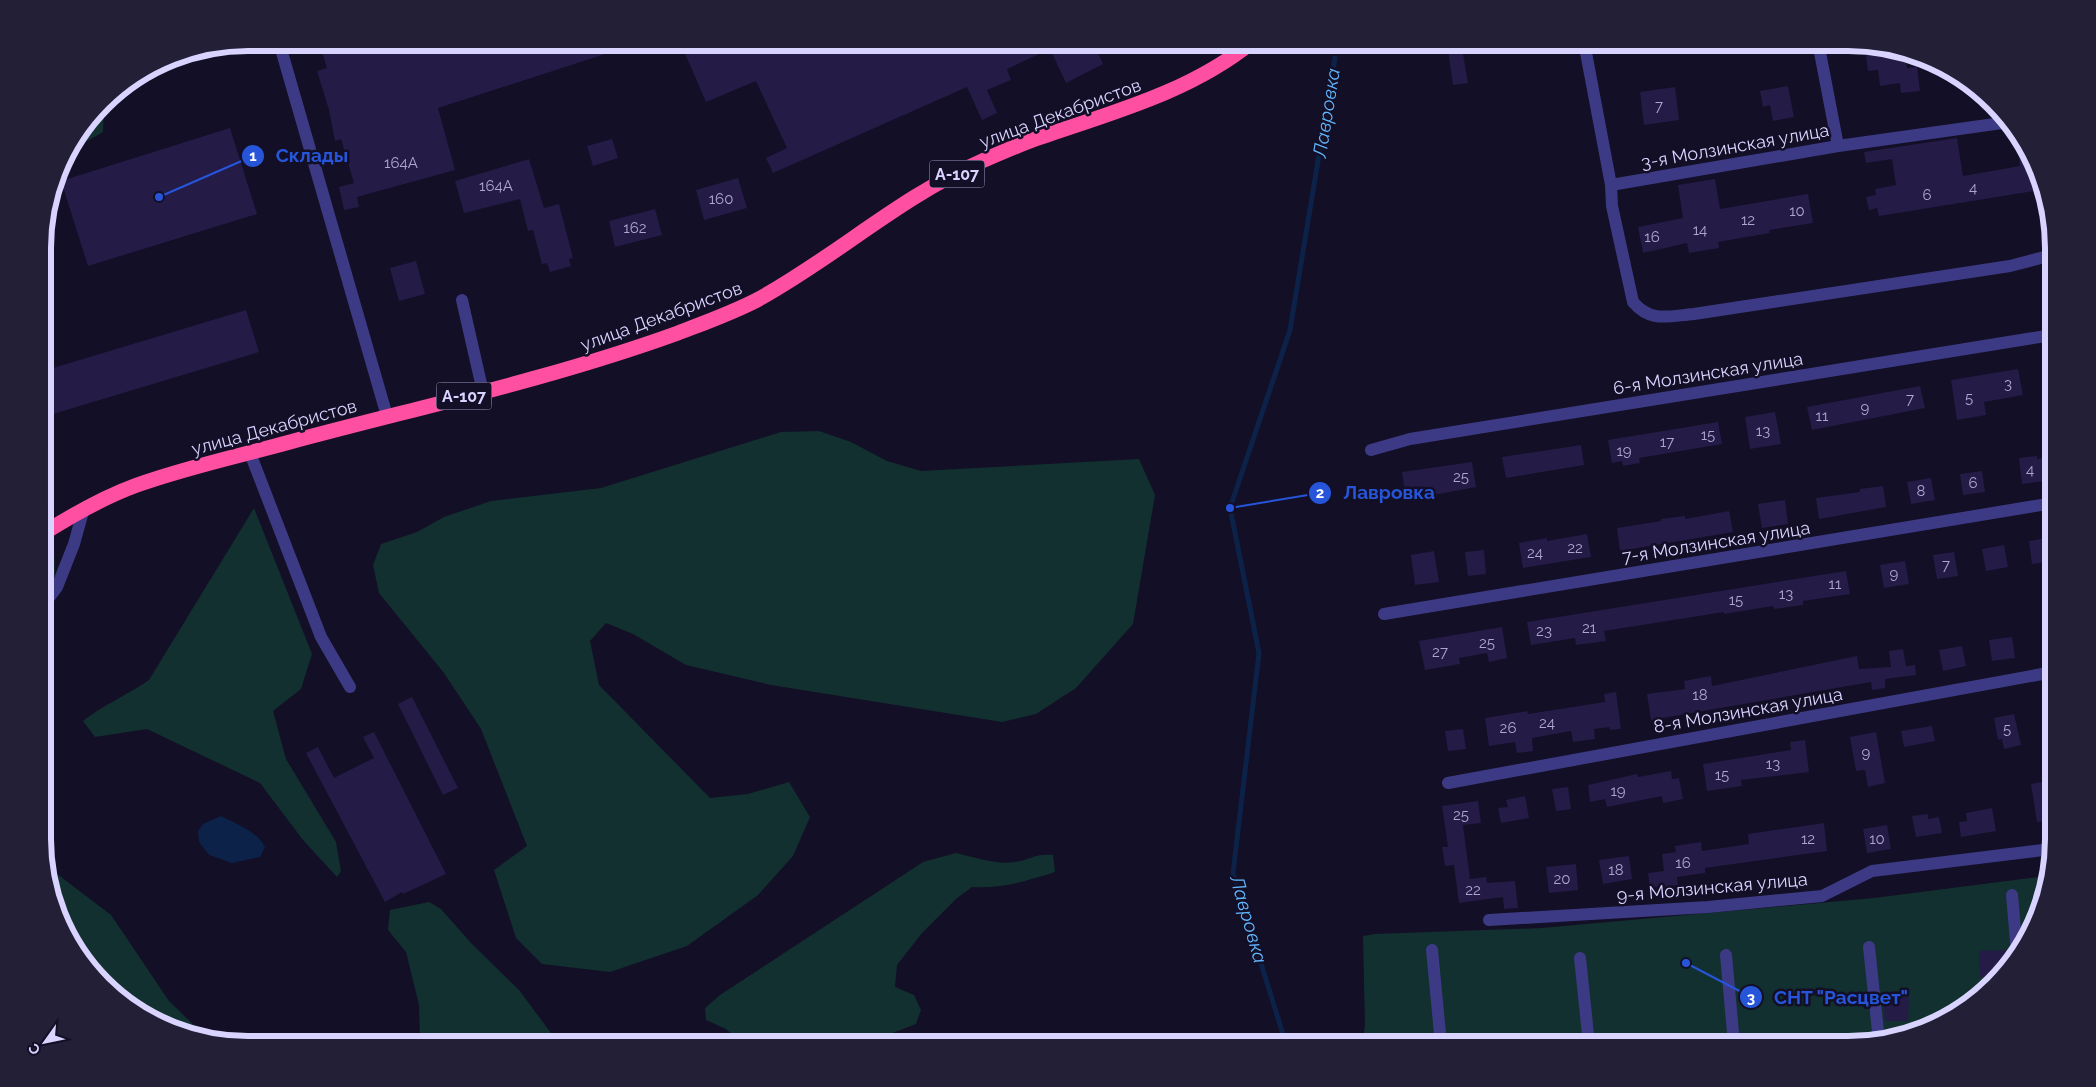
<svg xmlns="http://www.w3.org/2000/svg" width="2096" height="1087" font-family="Raleway,sans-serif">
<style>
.green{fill:#12302f}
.water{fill:#0c2248}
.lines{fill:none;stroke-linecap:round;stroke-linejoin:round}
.stream{stroke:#0c2248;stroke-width:5}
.building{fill:#241b47}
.minor{stroke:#3d3a85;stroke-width:12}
.highway{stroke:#ff4fa3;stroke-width:15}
.labels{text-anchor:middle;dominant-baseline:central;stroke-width:5;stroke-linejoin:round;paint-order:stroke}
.number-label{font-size:15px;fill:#aca6d1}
.shield{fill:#130f26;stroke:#9e99be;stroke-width:1}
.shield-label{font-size:16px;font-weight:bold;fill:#d9d4ff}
.street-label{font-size:18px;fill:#d9d4ff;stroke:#130f26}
.water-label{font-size:19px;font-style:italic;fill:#62b6ff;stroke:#130f26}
.rim{fill:none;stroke:#d9d4ff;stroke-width:6}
.leader{fill:none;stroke:#2655da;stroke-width:2}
.callout-dot{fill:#2655da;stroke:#130f26;stroke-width:2}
.mark-label{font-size:15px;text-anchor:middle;font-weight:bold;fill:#fff}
.callout-label{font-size:19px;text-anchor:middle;font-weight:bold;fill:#2655da;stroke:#130f26;stroke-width:5;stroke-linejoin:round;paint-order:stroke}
</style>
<rect width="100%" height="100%" fill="#130f26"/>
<g class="green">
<path d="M104,105L103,132L68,152Z"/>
<path d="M819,431L851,442L887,461L921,471L1139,459L1155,495L1133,624L1076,688L1036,714L1002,722L771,685L686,665L633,634L606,623L590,641L599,685L710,798L748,794L789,782L810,817L793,856L758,895L687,946L610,972L542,964L516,938L494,870L527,846L481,729L444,673L379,593L373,565L381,544L417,532L444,517L491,501L601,488L781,432Z"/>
<path d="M254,508L312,654L301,689L273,711L286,759L336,842L341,871L337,877L303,840L260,783L147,729L95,737L83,721C103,705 127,695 149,680Z"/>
<path d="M54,549L55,575L44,584V557Z"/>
<path d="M956,853C974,857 996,865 1015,862C1031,860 1034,853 1053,855L1055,872C1027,881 1001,889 972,887L957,898L922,933L897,965L895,987L914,995L921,1010L916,1024L874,1040L839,1044H743L726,1029L706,1020L705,1008L720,995L923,862Z"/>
<path d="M44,864L111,915L169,1001L203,1034L157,1023L113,994L77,953Z"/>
<path d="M2045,876L2032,930L2002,975L1962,1010L1914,1034L1861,1044H1362L1365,1026L1363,936L1375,934L1542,928L1874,898Z"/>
<path d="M429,902L441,909L471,943L519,990L551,1033L562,1044H414L420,1039L419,1005L406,952L388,930L390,910Z"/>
</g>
<path class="water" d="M221,816C236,824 257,831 265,847L260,857L232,863L209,855L199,842L198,831L203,824Z"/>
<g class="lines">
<path class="stream" d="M1286,1044L1233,873L1259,653L1230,508L1290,330L1335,58"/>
</g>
<g class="building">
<path d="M319,42H632L633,45L438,108L455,170L357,197L359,207L344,210L339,187L354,183L341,139L335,141L329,110L317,71L327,68Z"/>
<path d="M680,42H1093L1103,64L1066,83L1050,49L1007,69L1011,80L987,90L997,113L982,120L967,87L773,173L766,158L787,148L756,81L706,102Z"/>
<path d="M1447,42H1461L1468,83L1453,85Z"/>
<path d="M1888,52L1905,56L1907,68L1917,67L1920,91L1901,93L1900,83L1880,86L1878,70L1868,71L1866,55Z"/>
<path d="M1788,86L1794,117L1773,121L1770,105L1763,107L1760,91Z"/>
<path d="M1675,87L1679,120L1644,125L1640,92Z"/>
<path d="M230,128L257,214L88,266L61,181Z"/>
<path d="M1957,138L1963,176L2020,166L2017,142L2021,141L2040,190L1879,216L1877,208L1869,210L1866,197L1876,195L1875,189L1896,185L1892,159L1866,163L1864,152Z"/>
<path d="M612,139L618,158L593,166L587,146Z"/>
<path d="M529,159L544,208L559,204L573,258L569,259L571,266L550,272L547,263L542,264L533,230L528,231L520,199L464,213L455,181Z"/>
<path d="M738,178L747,208L704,220L696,190Z"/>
<path d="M1715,179L1720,209L1808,194L1813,223L1769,230L1770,233L1718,242L1719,248L1689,253L1687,243L1643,253L1638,227L1683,218L1678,185Z"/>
<path d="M655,209L662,235L615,247L609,221Z"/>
<path d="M416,261L425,294L399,301L390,268Z"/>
<path d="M246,310L259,352L43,417V371Z"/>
<path d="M2018,369L2023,395L1984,402L1986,415L1957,420L1951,380Z"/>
<path d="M1920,386L1925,408L1812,430L1807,407Z"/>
<path d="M1775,412L1781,444L1750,449L1745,417Z"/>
<path d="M1718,422L1722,444L1639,458L1640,463L1623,466L1622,461L1612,463L1608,440Z"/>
<path d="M1581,445L1584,465L1506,478L1502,457Z"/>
<path d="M2037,456V459L2052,456V480L2022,484L2019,458Z"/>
<path d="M1472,462L1476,487L1406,500L1402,472Z"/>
<path d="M1982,471L1985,492L1963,495L1960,474Z"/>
<path d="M1931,478L1935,500L1911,504L1907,482Z"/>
<path d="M1883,486L1886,507L1819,519L1816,498L1860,492V489Z"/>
<path d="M1785,500L1788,524L1762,528L1758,504Z"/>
<path d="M1729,511L1733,532L1620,551L1617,528L1661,521V519L1685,516V519Z"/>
<path d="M1587,534L1591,557L1523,568L1519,543L1547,538V541Z"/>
<path d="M2053,537V561L2032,564L2029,541Z"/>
<path d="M2004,545L2008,567L1986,571L1982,549Z"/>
<path d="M1484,550L1486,574L1468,576L1465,552Z"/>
<path d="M1434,551L1439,582L1415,585L1411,555Z"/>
<path d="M1954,552L1958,576L1937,579L1933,555Z"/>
<path d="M1905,561L1909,584L1884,588L1880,565Z"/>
<path d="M1846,571L1850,594L1803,601V605L1774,609L1773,606L1724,614V612L1604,631L1606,641L1576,645L1575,638L1531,645L1527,622Z"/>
<path d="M1502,627L1507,658L1489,662L1487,653L1459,658L1460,664L1425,670L1419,641Z"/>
<path d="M2012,637L2015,658L1992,661L1989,640Z"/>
<path d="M1962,646L1966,666L1943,671L1939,650Z"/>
<path d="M1903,649L1906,666L1915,665L1916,675L1885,679V688L1872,690L1871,682L1651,720L1647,694L1685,689L1684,681L1711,676L1712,686L1857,656L1859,669L1891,667L1889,651Z"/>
<path d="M1616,692L1621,729L1610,730L1609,727L1594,729L1595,739L1573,742L1571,731L1532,738L1533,751L1517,753L1515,742L1489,746L1485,718L1527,711L1528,714L1605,702L1604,694Z"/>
<path d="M412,697L458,788L443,795L398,704Z"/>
<path d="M2014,714L2021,745L2004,749L2002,739L1998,740L1994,718Z"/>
<path d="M1932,726L1935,741L1904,747L1901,731Z"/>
<path d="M1463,729L1466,749L1448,751L1445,731Z"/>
<path d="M374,732L446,874L403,894L402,892L385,902L306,753L318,747L334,778L374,758L363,737Z"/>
<path d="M1876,732L1885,783L1868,787L1865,770L1856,771L1850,737Z"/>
<path d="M1805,740L1809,772L1741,780L1742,786L1707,791L1703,764L1791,750L1790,742Z"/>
<path d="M1671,771L1672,779L1679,778L1683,799L1663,803L1662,796L1607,807L1605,799L1590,802L1588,785L1637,774L1638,777Z"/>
<path d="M2048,781L2050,791H2053V820L2037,822L2031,784Z"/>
<path d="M1568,787L1571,809L1556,811L1552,789Z"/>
<path d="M1525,796L1529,818L1501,823L1498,808L1508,807L1506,800Z"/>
<path d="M1478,801L1481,823L1463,825L1470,879L1486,877L1487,883L1515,881L1518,908L1504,909L1503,897L1459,903L1454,865L1445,866L1442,847H1448L1442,806Z"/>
<path d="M1992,808L1996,831L1961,837L1959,822L1967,821L1966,813Z"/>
<path d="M1928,814V819L1939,817L1942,833L1916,837L1912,816Z"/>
<path d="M1824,823L1827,851L1705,868V873L1677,877L1678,885L1650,888L1648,873L1664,871L1662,854L1676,852L1675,846L1701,842L1702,851L1749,844L1748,834Z"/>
<path d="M1887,825L1891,849L1867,853L1863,829Z"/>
<path d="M1629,856L1632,879L1603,884L1599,860Z"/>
<path d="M1576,864L1578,890L1549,893L1546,867Z"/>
<path d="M2009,950L2011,961L2002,975L1980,977L1979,951Z"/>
<path d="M1883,997H1909L1908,1021H1885Z"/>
</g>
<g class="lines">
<g class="minor">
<path d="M279,42L387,416"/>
<path d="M1584,42L1611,185L1612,206L1633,302C1651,323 1668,316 1694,314L2010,266L2052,255"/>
<path d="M1818,42L1838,146"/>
<path d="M1611,185L1838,146L2009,122"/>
<path d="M462,300L483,392"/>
<path d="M1371,450L1410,439L2052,335"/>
<path d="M250,453L321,637L350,687"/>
<path d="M44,604L57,587L74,544L84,508"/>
<path d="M1384,614L2053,503"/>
<path d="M1448,783L2053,672"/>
<path d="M2012,895L2017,953"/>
<path d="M1489,920L1708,907L1822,896L1872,871L2051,849"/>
<path d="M1869,947L1879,1041"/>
<path d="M1432,950L1441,1044"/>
<path d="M1726,955L1734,1044"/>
<path d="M1580,958L1589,1044"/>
</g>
<path class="highway" d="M44,533C74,514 104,497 137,485C187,467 239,456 290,442C420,407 551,379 678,333C704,323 732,313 757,300C834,258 900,197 982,161C998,154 1014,147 1030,141C1106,114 1188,94 1252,42"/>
</g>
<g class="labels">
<g class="number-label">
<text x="1659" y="106">7</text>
<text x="401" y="163">164А</text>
<text x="496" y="186">164А</text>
<text x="1973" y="188">4</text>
<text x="1927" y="195">6</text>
<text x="721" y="199">160</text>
<text x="1797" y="211">10</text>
<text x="1748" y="220">12</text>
<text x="635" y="228">162</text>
<text x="1700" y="230">14</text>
<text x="1652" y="237">16</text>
<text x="2008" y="384">3</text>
<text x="1969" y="398">5</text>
<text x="1910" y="399">7</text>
<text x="1865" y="408">9</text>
<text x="1822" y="416">11</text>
<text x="1763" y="431">13</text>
<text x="1708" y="435">15</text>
<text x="1667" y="442">17</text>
<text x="1624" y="451">19</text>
<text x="2030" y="470">4</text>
<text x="1461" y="477">25</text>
<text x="1973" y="483">6</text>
<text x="1921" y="491">8</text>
<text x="1575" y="548">22</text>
<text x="1535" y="553">24</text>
<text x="1946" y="565">7</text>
<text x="1894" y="574">9</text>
<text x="1835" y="584">11</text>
<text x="1786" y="594">13</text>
<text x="1736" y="600">15</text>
<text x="1589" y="628">21</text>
<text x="1544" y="631">23</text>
<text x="1487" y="643">25</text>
<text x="1440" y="652">27</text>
<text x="1700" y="695">18</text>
<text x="1547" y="723">24</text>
<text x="1508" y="728">26</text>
<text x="2007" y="729">5</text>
<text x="1866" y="753">9</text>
<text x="1773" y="764">13</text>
<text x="1722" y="775">15</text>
<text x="1618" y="791">19</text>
<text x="1461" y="815">25</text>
<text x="1808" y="839">12</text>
<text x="1877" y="839">10</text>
<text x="1683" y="863">16</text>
<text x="1616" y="870">18</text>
<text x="1562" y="879">20</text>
<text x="1473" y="890">22</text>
</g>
<g class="shield">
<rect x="929.5" y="160.5" width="55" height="27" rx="4"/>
<rect x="436.5" y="382.5" width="55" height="27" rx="4"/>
</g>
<g class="shield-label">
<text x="957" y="174">А-107</text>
<text x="464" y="396">А-107</text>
</g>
<g class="street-label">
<text transform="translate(1060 113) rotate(-20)">улица Декабристов</text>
<text transform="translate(1735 146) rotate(-10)">3-я Молзинская улица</text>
<text transform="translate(661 316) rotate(-20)">улица Декабристов</text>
<text transform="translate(1708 373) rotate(-9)">6-я Молзинская улица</text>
<text transform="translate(274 427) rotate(-15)">улица Декабристов</text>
<text transform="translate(1716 542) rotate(-9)">7-я Молзинская улица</text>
<text transform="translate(1748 710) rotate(-10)">8-я Молзинская улица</text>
<text transform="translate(1712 887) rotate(-5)">9-я Молзинская улица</text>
</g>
<g class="water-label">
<text transform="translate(1326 113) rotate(-81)">Лавровка</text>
<text transform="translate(1249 919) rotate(74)">Лавровка</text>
</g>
</g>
<path d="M0 0H2096V1087H0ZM248 51H1848A197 197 0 0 1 2045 248V839A197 197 0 0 1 1848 1036H248A197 197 0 0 1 51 839V248A197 197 0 0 1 248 51Z" fill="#231f37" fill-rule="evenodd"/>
<path class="rim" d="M248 51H1848A197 197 0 0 1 2045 248V839A197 197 0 0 1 1848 1036H248A197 197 0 0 1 51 839V248A197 197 0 0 1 248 51Z"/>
<path class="leader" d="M159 197L253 156M1230 508L1320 493M1686 963L1751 997"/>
<g class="callout-dot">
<circle cx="159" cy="197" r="5"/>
<circle cx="1230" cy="508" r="5"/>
<circle cx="1686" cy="963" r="5"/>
<circle cx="253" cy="156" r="12"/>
<circle cx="1320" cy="493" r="12"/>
<circle cx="1751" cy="997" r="12"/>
</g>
<g class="mark-label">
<text x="253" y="161">1</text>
<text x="1320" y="498">2</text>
<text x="1751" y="1003">3</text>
</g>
<g class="callout-label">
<text x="312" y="162">Склады</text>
<text x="1389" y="499">Лавровка</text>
<text x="1841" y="1004">СНТ "Расцвет"</text>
</g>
<g transform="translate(45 1042) rotate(237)" stroke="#130f26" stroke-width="4" paint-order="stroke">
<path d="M0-4L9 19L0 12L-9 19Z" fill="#d9d4ff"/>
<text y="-8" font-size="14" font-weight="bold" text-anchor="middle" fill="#d9d4ff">С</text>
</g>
</svg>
